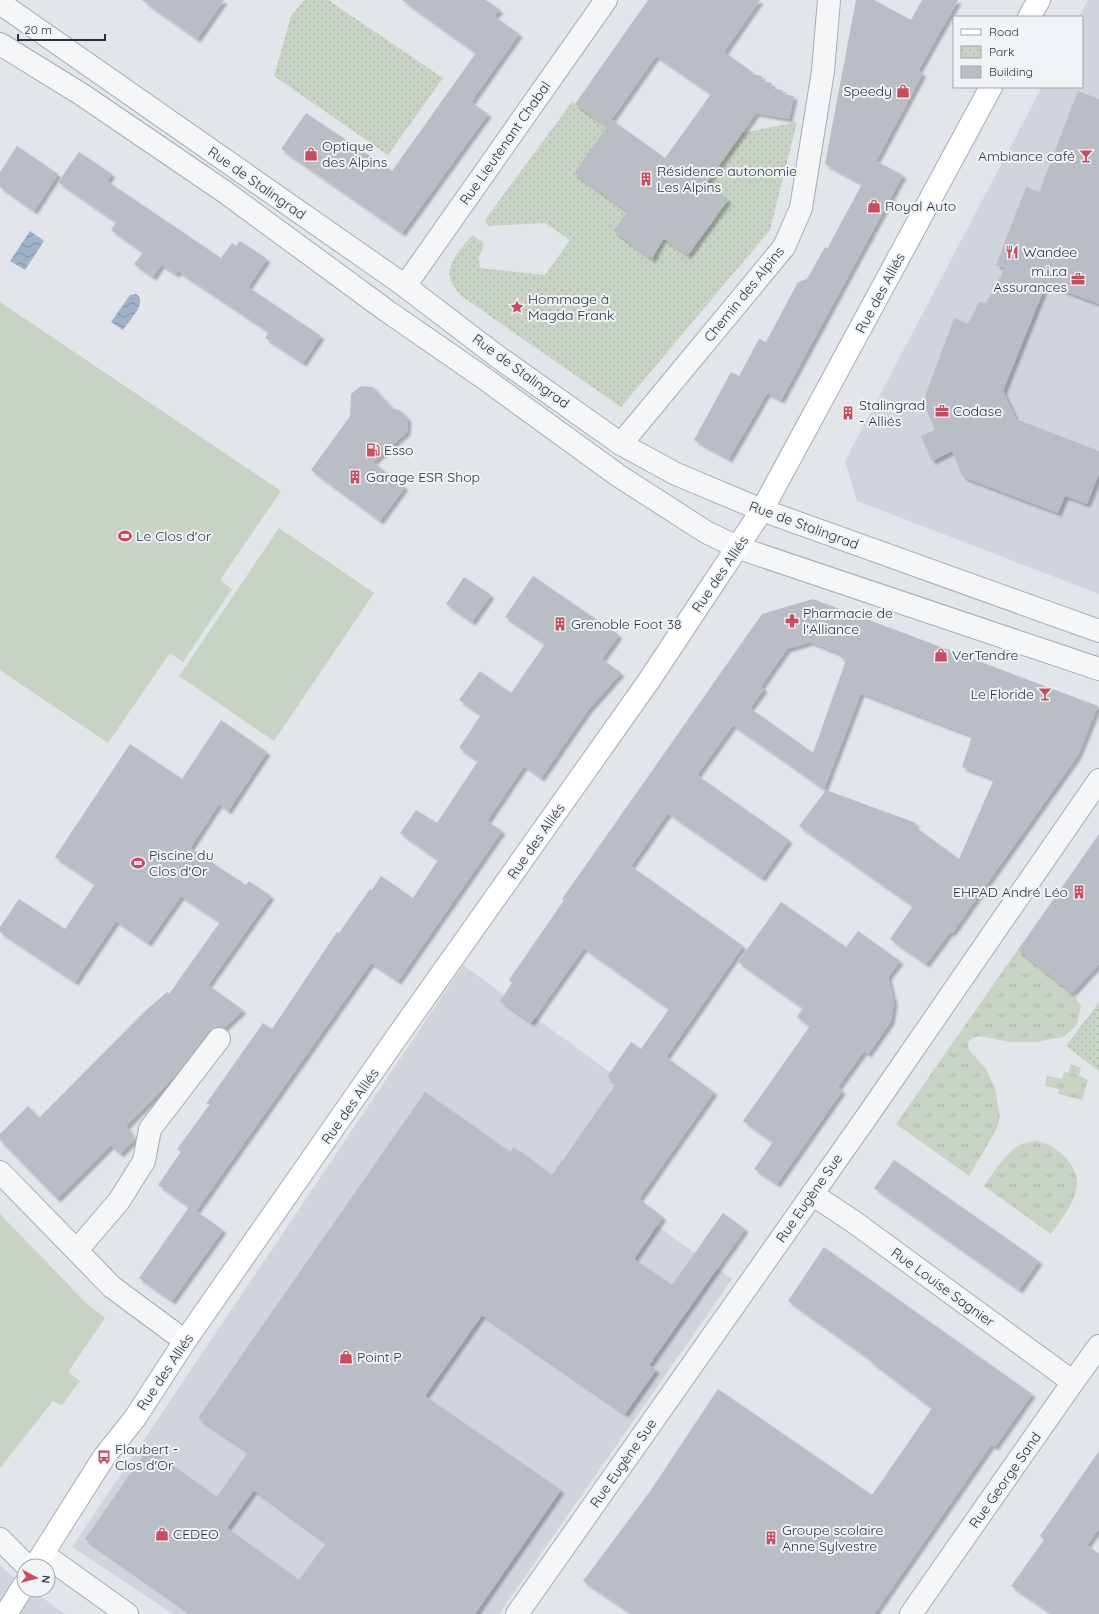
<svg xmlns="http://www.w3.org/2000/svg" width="1099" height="1614" font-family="Quicksand,sans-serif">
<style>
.built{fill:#d0d4dc}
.grass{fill:url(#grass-tufts)}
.park{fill:url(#park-dots)}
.pitch{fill:#c7d3c3}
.water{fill:url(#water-waves)}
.building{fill:#b9bec6;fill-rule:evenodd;filter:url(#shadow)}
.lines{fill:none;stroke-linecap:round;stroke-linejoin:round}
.pedestrian-casing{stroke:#a7acb4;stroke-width:24}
.minor-casing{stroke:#a7acb4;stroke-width:24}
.tertiary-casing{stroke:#a7acb4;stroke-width:24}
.secondary-casing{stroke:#a7acb4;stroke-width:24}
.pedestrian{stroke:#f4f6f8;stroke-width:22}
.minor{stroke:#f4f6f8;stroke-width:22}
.tertiary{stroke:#f4f6f8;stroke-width:22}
.secondary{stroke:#fff;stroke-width:22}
.labels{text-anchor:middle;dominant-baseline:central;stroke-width:4;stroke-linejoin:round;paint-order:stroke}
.poi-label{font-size:14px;fill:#2a3241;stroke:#f1f4f7;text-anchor:start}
.street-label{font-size:14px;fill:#2a3241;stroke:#f1f4f7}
</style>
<defs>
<pattern id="grass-tufts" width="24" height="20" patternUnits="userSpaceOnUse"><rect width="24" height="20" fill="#c7d3c3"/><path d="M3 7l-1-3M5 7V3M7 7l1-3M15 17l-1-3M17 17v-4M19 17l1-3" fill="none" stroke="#abb6a9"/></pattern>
<pattern id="park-dots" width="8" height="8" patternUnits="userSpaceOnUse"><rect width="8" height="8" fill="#c7d3c3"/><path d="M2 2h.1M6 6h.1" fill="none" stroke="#abb6a9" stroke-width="1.8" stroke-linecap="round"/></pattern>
<pattern id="water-waves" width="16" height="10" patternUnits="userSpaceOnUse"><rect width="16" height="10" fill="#9eb2c8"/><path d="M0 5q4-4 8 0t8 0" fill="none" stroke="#8191a4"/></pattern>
<filter id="shadow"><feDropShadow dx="3.5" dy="3.5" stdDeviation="1" flood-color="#0004"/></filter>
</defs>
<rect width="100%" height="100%" fill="#e2e5ea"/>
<g class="built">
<path d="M1088,0H1099V594L857,501L845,461L1042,87H1082V17H1079Z"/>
<path d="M463,965L622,1081L562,1159L732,1279L499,1614H173L72,1547Z"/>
<path d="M0,1565L12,1576L65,1614H0Z"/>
</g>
<g class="grass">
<path d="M1023,942L1037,966L1069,988L1081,1006L1077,1025L1064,1037L1036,1042H1011L979,1036L970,1039L968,1044L969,1050L986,1069L995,1088L1000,1118L996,1130L969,1176L896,1124Z"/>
<path d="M1071,1064L1081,1068L1079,1076L1088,1080L1082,1100L1058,1094L1059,1089L1045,1086L1047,1076L1062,1079L1064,1072L1068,1073Z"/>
<path d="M1037,1141C1042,1143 1050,1144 1054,1148C1068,1157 1081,1174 1076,1191C1072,1207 1060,1221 1051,1234L984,1186C994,1173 1006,1151 1022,1144C1026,1142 1032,1142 1037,1141Z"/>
</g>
<g class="park">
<path d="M304,0H328L443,78L388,155L274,76L291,16Z"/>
<path d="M572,102L607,127L574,173L627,211L613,231L649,257L654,254L665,239L688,255L727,200L706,184L742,133L797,122L770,230L621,407L460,295C457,290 453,286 451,281C445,264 462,247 473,235L484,244L479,257L480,268L545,275L570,240L545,223L488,226L485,220Z"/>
<path d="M1099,1002V1071L1066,1046Z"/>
</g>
<g class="pitch">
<path d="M0,302L281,491L220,580L232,589L183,662L170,653L108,743L0,670Z"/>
<path d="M279,528L374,593L274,741L179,676Z"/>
<path d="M0,1214L86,1303L105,1318L68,1372L80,1381L62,1405L53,1401L0,1468Z"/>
</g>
<g class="water">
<path d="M30,231L44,241L25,270L10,261Z"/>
<path d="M136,294C149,302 128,322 123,330L111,322L130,295Z"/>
</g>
<g class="building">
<path d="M142,0H224L197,39Z"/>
<path d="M402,0H486L500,10L494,16L519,34L471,102L488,114L402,233L281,149L306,113L392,171L476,53Z"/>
<path d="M648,0H760L724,52L751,71V74L762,76L761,81L772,83L771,88L783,90L782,94L794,96L789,119L756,113L706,184L728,200L688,255L663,238L652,259L613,231L627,211L574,173L612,120L665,158L711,94L656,56L607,126L575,104Z"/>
<path d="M856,0H874L911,20L922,0H958L918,71L923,73L876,161L903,175L781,400L767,393L729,459L694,440L731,372L739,376L759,339L766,342L798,282L807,279L825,247L827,249L862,184L825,164Z"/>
<path d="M1078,91L1099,99V304L1046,284L1003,391L1016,419L1099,451V474L1087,504L1065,496L1058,513L963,477L952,451L932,461L921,436L935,430L923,402L954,318L968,324L979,302L986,303L1005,268L996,265L1026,187L1039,192Z"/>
<path d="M17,146L58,174L34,211L0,187V172Z"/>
<path d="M79,152L112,174L107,181L221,258L232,243L236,246L240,241L267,259L248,287L321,336L303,363L265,338L269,332L178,271L176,274L161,265L153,277L134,264L143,252L111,230L116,222L58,182Z"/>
<path d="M361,386L373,387L393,409L400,410L408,419L407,432L373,462L405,487L380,521L311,470L350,416L351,394Z"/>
<path d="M533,576L619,635L602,659L621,673L588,710L541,778L524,766L487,821L502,831L398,981L371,963L196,1211L223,1230L172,1301L139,1278L189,1207L158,1185L181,1152L177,1149L210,1104H206L263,1023L272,1029L337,932L339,933L370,889L372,890L381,876L413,898L438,860L400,833L416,810L437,823L478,761L459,748L481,715L459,700L480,671L511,693L545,644L505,617Z"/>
<path d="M464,577L491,595L472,622L446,604Z"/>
<path d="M813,599L1098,706L1078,755L952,933L950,932L926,964L890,939L913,906L799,826L826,790L916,823L914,826L959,859L994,779L962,767L972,736L861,693L824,789L733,725L697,775L789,840L762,878L668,813L631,866L743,946L666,1057L714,1092L639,1199L663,1217L634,1259L672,1285L723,1213L745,1229L649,1365L656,1370L625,1414L482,1315L425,1396L561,1490L475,1614H192L85,1539L148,1448L217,1497L248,1452L198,1418L425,1092L510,1152L514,1147L552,1175L616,1084L607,1077L631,1042L641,1049L669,1009L584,948L531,1023L500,1001L512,983L509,980L564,900L562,899L762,614ZM810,642L841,654L840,657L846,660L813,753L750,708L764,689L761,686L787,649ZM254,1490L326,1543L299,1580L227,1528Z"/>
<path d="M221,720L267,752L228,811L219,804L190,848L246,885L249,881L271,896L208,985L243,1010L224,1028L215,1027L209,1031L173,1078L126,1126L135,1139L120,1154L111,1145L57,1199L0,1140V1134L28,1106L39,1118L143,1013L167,992L169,994L220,922L181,896L148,943L116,921L75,982L0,932V927L19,899L65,929L95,884L55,857L130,744L182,779Z"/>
<path d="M1099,834V964L1072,993L1018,950Z"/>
<path d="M781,902L846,947L858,931L900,961L888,977L894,1002L891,1021L868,1054L864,1051L838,1087L842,1091L777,1184L754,1169L773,1142L743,1121L810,1026L797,1017L803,1008L738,962Z"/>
<path d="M894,1160L1039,1261L1019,1290L874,1188Z"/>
<path d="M824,1247L1032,1394L995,1447L991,1445L874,1614H632L583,1581L651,1490L718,1389L872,1495L932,1408L870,1361L871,1360L788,1301Z"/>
<path d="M1099,1451V1528L1087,1545L1099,1554V1614H1052L1011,1586L1044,1540L1040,1536Z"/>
</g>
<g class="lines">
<g class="pedestrian-casing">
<path id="pedestrian" d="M911,1614L1073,1382"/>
</g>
<g class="minor-casing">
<g id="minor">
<path d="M405,286L606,0"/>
<path d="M621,444L784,247L801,208L823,71L829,0"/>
<path d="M0,1172L112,1287L185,1341"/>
<path d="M812,1194L854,1222L1073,1382L1099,1346"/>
<path d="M77,1250L119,1201L144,1161L150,1129L219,1039"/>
<path d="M0,1539L27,1566"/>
<path d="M43,1554L127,1614"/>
<path d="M517,1614L868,1115L1099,780"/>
</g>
</g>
<g class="tertiary-casing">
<g id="tertiary">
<path d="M0,3L401,283L498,357L621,444L676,474L762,510L1099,631"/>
<path d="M0,44L81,94L225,192L387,311L481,376L619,476L706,532L739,548L1099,669"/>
</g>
</g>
<g class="secondary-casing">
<g id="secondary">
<path d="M1029,17L1039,0"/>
<path d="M35,1566L104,1457L135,1418L185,1341L394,1041L648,682L762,510L991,87"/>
<path d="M6,1614L24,1585"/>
</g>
</g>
<use href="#pedestrian" class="pedestrian"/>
<use href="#minor" class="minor"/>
<use href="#tertiary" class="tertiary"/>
<use href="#secondary" class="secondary"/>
</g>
<defs>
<g id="shop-bare" transform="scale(1.08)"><path d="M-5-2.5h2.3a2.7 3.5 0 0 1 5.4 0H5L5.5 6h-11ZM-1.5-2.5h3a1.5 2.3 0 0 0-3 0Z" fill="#ca4b5d" stroke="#f1f4f7" stroke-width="2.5" paint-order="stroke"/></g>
<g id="bar-bare" transform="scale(1.08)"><path d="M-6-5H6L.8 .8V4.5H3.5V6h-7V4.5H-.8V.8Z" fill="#ca4b5d" stroke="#f1f4f7" stroke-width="2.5" paint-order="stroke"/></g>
<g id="building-bare" transform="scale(1.08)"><path d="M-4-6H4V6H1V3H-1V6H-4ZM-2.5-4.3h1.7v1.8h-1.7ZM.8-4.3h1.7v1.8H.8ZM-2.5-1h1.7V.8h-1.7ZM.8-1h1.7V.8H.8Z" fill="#ca4b5d" stroke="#f1f4f7" stroke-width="2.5" paint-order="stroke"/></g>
<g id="restaurant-bare" transform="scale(1.08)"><path d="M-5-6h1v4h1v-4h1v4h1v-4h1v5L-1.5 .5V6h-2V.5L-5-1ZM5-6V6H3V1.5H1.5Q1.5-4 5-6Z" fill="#ca4b5d" stroke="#f1f4f7" stroke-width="2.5" paint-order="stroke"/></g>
<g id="office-bare" transform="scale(1.08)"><path d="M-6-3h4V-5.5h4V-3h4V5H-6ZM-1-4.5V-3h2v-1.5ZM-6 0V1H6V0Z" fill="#ca4b5d" stroke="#f1f4f7" stroke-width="2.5" paint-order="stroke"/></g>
<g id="sight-bare" transform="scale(1.08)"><path d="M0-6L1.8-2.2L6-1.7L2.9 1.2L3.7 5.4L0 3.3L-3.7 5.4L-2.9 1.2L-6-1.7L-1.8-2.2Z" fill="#ca4b5d" stroke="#f1f4f7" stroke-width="2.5" paint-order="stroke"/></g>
<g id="fuel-bare" transform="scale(1.08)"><path d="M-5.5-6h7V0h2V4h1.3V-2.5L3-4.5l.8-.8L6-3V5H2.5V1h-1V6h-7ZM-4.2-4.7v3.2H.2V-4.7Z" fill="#ca4b5d" stroke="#f1f4f7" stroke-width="2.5" paint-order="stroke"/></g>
<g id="stadium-bare" transform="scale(1.08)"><path d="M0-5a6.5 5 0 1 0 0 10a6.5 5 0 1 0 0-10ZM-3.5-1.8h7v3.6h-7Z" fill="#ca4b5d" stroke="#f1f4f7" stroke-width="2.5" paint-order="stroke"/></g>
<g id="pharmacy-bare" transform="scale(1.08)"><path d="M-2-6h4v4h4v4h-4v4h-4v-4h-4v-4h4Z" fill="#ca4b5d" stroke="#f1f4f7" stroke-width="2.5" paint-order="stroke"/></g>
<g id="bus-bare" transform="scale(1.08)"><path d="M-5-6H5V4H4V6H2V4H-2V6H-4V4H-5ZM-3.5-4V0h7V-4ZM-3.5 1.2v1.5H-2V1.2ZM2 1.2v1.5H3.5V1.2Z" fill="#ca4b5d" stroke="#f1f4f7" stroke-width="2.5" paint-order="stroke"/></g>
</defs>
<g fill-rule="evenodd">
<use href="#shop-bare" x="903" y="91"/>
<use href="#shop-bare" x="311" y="154"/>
<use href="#bar-bare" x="1086" y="156"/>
<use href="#building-bare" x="646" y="179"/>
<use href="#shop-bare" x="874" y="206"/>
<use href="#restaurant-bare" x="1012" y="252"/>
<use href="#office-bare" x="1078" y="279"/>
<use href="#sight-bare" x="517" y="307"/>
<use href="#office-bare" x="942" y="411"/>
<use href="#building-bare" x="848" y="413"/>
<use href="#fuel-bare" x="373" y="450"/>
<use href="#building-bare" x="355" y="477"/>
<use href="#stadium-bare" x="125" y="536"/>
<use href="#pharmacy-bare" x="792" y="621"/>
<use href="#building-bare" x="560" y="624"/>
<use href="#shop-bare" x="941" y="655"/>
<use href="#bar-bare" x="1045" y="694"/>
<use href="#stadium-bare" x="138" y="863"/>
<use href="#building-bare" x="1079" y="892"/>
<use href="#shop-bare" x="346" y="1357"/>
<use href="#bus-bare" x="104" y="1457"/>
<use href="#shop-bare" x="162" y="1534"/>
<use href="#building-bare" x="771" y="1538"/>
</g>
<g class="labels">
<g class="poi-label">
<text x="892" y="91" text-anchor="end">Speedy</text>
<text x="322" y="146">Optique<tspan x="322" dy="16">des Alpins</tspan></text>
<text x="1075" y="156" text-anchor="end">Ambiance café</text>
<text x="657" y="171">Résidence autonomie<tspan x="657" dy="16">Les Alpins</tspan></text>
<text x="885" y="206">Royal Auto</text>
<text x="1023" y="252">Wandee</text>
<text x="1067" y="271" text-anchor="end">m.i.r.a<tspan x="1067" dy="16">Assurances</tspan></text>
<text x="528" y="299">Hommage à<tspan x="528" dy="16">Magda Frank</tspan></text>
<text x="859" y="405">Stalingrad<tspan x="859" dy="16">- Alliés</tspan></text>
<text x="953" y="411">Codase</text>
<text x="384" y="450">Esso</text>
<text x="366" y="477">Garage ESR Shop</text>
<text x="136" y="536">Le Clos d'or</text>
<text x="803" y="613">Pharmacie de<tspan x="803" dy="16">l'Alliance</tspan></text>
<text x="571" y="624">Grenoble Foot 38</text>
<text x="952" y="655">VerTendre</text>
<text x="1034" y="694" text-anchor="end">Le Floride</text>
<text x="149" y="855">Piscine du<tspan x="149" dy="16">Clos d'Or</tspan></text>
<text x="1068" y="892" text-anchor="end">EHPAD André Léo</text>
<text x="357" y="1357">Point P</text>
<text x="115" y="1449">Flaubert -<tspan x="115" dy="16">Clos d'Or</tspan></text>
<text x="782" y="1530">Groupe scolaire<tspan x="782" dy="16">Anne Sylvestre</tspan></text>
<text x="173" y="1534">CEDEO</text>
</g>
<g class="street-label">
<text transform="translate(505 143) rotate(-55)">Rue Lieutenant Chabal</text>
<text transform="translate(257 183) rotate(35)">Rue de Stalingrad</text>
<text transform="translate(880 293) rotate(-62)">Rue des Alliés</text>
<text transform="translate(744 294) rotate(-51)">Chemin des Alpins</text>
<text transform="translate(521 371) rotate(36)">Rue de Stalingrad</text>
<text transform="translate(804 525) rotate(20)">Rue de Stalingrad</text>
<text transform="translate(720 574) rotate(-56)">Rue des Alliés</text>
<text transform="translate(536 841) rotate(-55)">Rue des Alliés</text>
<text transform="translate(350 1106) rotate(-55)">Rue des Alliés</text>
<text transform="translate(809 1198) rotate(-55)">Rue Eugène Sue</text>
<text transform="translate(943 1287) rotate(36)">Rue Louise Sagnier</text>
<text transform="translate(165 1372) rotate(-56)">Rue des Alliés</text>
<text transform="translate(623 1463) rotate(-55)">Rue Eugène Sue</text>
<text transform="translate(1005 1480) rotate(-55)">Rue George Sand</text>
</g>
</g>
<rect x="953" y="16" width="130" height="72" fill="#f1f4f7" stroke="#a1a6ae"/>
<rect x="961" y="29" width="20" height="6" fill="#ffffff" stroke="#a1a6ae"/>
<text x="989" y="36" font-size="12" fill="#2a3241">Road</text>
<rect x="961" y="46" width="20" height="12" fill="url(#park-dots)" stroke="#a1a6ae"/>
<text x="989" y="56" font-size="12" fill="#2a3241">Park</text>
<rect x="961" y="66" width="20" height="12" fill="#b9bec6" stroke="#a1a6ae"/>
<text x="989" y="76" font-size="12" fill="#2a3241">Building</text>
<g transform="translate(36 1578) rotate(97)"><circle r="19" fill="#f1f4f7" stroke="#a1a6ae"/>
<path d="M0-3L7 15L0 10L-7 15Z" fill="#ca4b5d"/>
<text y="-6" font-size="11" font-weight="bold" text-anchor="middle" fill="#2a3241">N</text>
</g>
<path d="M18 34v6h87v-6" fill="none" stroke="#2a3241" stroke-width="2"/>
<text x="24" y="34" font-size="12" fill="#2a3241" stroke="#f1f4f7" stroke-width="3" paint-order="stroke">20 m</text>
</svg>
